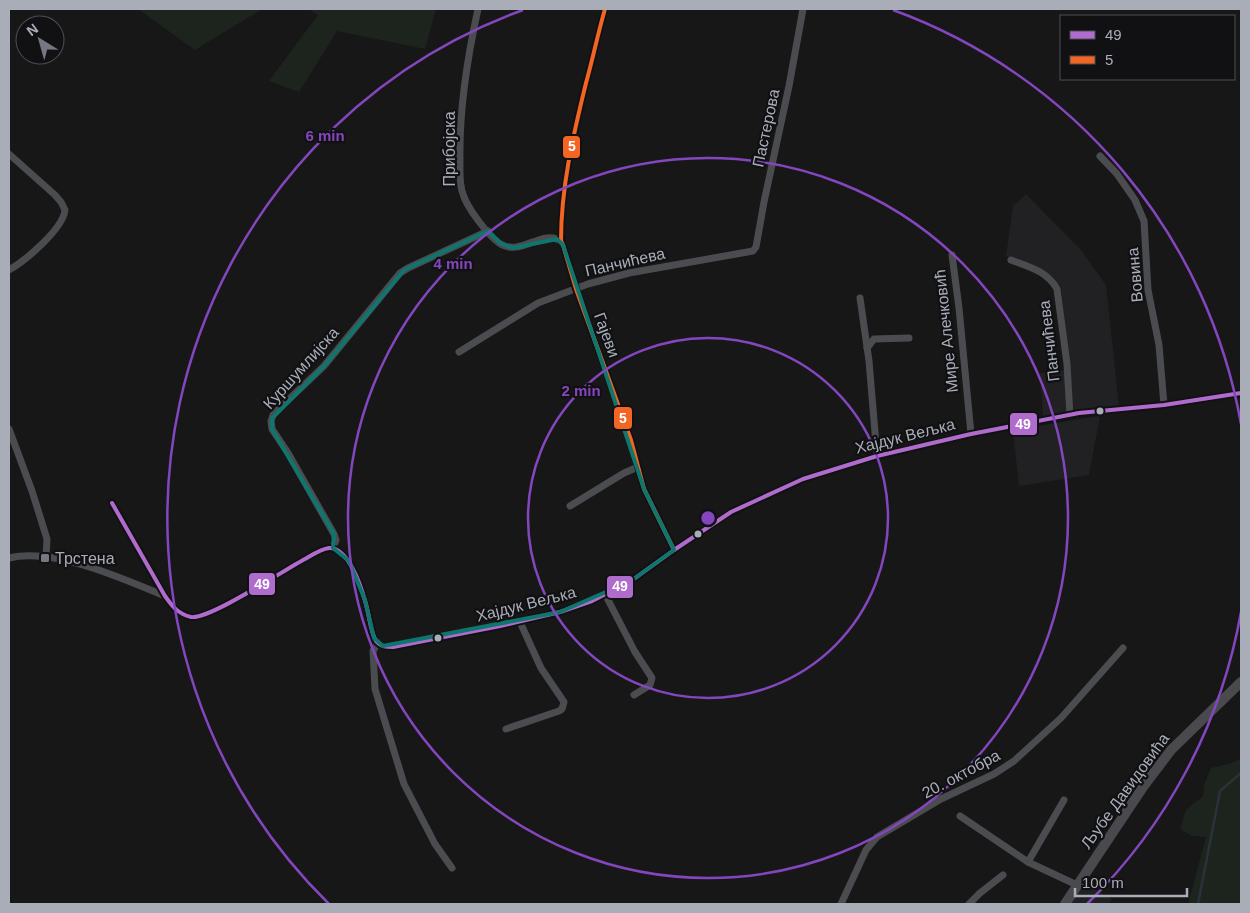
<svg xmlns="http://www.w3.org/2000/svg" width="1250" height="913" font-family="Arial,sans-serif">
<style>
.built{fill:#212123}
.green{fill:#1d241e}
.lines{fill:none;stroke-linecap:round;stroke-linejoin:round}
.stream{stroke:#2a3239;stroke-width:2.5}
.street{stroke:#4b4c50;stroke-width:7}
.secondary{stroke:#4a4a4e;stroke-width:10}
.bus-1-casing{stroke:#111113;stroke-width:8}
.bus-2-casing{stroke:#111113;stroke-width:8}
.bus-1{stroke:#b06ccc;stroke-width:4}
.bus-2{stroke:#f26522;stroke-width:4}
.marked{fill:none;stroke:#0f766e;stroke-width:4;stroke-linejoin:round}
.ring{fill:none;stroke:#8446be;stroke-width:2.5}
.bus-dot{fill:#a8adb8;stroke:#111113;stroke-width:2}
.poi-dot{fill:#757880;stroke:#111113;stroke-width:2}
.labels{text-anchor:middle;dominant-baseline:central;stroke-width:4.5;stroke-linejoin:round;paint-order:stroke}
.street-label{font-size:16px;fill:#a8adb8;stroke:#111113}
.poi-label{font-size:16px;fill:#a8adb8;stroke:#111113;text-anchor:start}
.centre{fill:#8446be;stroke:#111113;stroke-width:2.5}
.ring-label{font-size:15px;text-anchor:middle;font-weight:bold;fill:#8446be;stroke:#111113;stroke-width:4.5;stroke-linejoin:round;paint-order:stroke}
.line-badge{stroke:#111113;stroke-width:2}
.badge-label{font-size:14px;text-anchor:middle;font-weight:bold;fill:#fff}
</style>
<rect width="100%" height="100%" fill="#171717"/>
<g class="built">
<path d="M1026,194L1081,250L1106,285L1119,407L1074,410L1061,288L1052,276L1043,270L1006,256L1013,206Z"/>
<path d="M1066,370L1067,413L1043,417L1040,373Z"/>
<path d="M1100,416L1089,475L1019,486L1013,430Z"/>
<path d="M1083,883L1112,899L1109,904H1071Z"/>
</g>
<g class="green">
<path d="M138,9H262L195,50Z"/>
<path d="M309,9H436L425,49L337,31L299,92L269,81L318,15Z"/>
<path d="M1238,760L1241,761V904H1188L1206,837L1192,836L1180,829L1186,810L1203,796L1204,785L1211,768L1229,764Z"/>
</g>
<g class="lines">
<path class="stream" d="M1198,904L1220,791L1241,773"/>
<g class="street">
<path d="M478,9C467,59 459,109 460,160C460,171 459,184 463,194C467,208 488,235 499,243C520,258 542,228 561,241"/>
<path d="M605,9C598,33 593,58 586,83C573,136 561,187 561,241L563,245L576,289L631,440L644,489L674,550"/>
<path d="M9,154L55,195L61,202L65,210C63,229 25,261 9,270"/>
<path d="M1100,156L1117,174L1135,200L1144,221L1148,290L1159,345L1164,405"/>
<path d="M952,255L959,308L971,434"/>
<path d="M1011,260C1029,267 1047,271 1057,289L1067,364L1070,415"/>
<path d="M860,298L869,361L877,456"/>
<path d="M867,348L874,339L909,338"/>
<path d="M459,352L538,303L588,284L629,273L753,251L756,247L764,202L789,86L803,9"/>
<path d="M9,429L32,491L47,539L46,557"/>
<path d="M112,503L165,596C172,606 178,614 191,617C209,620 284,570 305,559C312,555 321,549 329,548C348,547 361,586 365,601C369,612 370,632 376,641C381,647 387,647 393,647L500,626L560,612L592,601L631,581L674,550L731,512L803,479L877,456L971,434L1079,413L1164,405L1241,393"/>
<path d="M570,506L624,473L638,467"/>
<path d="M333,548L336,540L334,534L288,453L272,429L271,421L273,415L285,403L324,366L400,273L408,268L488,231"/>
<path d="M9,558C54,547 123,579 165,596"/>
<path d="M605,594L635,652L652,678L650,685L634,695"/>
<path d="M378,642L373,651L375,689L404,784L435,844L452,868"/>
<path d="M506,729L559,711L562,709L564,702L541,668L520,622"/>
<path d="M960,816L1028,862L1077,885"/>
<path d="M1028,862L1064,800"/>
<path d="M841,904L866,850L877,837L941,799L994,774L1014,761L1061,718L1123,648"/>
<path d="M969,904L980,893L1003,875"/>
</g>
<path class="secondary" d="M1065,904L1143,787L1171,750L1241,682"/>
<g class="bus-1-casing">
<path id="bus-1" d="M112,503L165,596C172,606 178,614 191,617C209,620 284,570 305,559C312,555 321,549 329,548C348,547 361,586 365,601C369,612 370,632 376,641C381,647 387,647 393,647L500,626L560,612L592,601L631,581L674,550L731,512L803,479L877,456L971,434L1079,413L1164,405L1241,393"/>
</g>
<g class="bus-2-casing">
<path id="bus-2" d="M605,9C598,33 593,58 586,83C573,136 561,187 561,241L563,245L576,289L631,440L644,489L674,550"/>
</g>
<use href="#bus-1" class="bus-1"/>
<use href="#bus-2" class="bus-2"/>
</g>
<path class="marked" d="M488,231L500,243L513,248L557,239L563,245L644,489L674,550L631,581L560,612L383,646L374,638L365,600L349,561L333,548L334,534L272,429V418L324,366L404,270Z"/>
<g class="ring">
<circle cx="708" cy="518" r="180"/>
<circle cx="708" cy="518" r="360"/>
<path d="M1241 612A541 541 0 0 1 1087 904M329 904A541 541 0 0 1 523 10M893 10A541 541 0 0 1 1241 424"/>
</g>
<g class="bus-dot">
<circle cx="1100" cy="411" r="4.5"/>
<circle cx="698" cy="534" r="4.5"/>
<circle cx="438" cy="638" r="4.5"/>
</g>
<rect class="poi-dot" x="40" y="553" width="10" height="10" rx="2.5"/>
<g class="labels">
<g class="street-label">
<text transform="translate(766 128) rotate(-78)">Пастерова</text>
<text transform="translate(449 149) rotate(-90)">Прибојска</text>
<text transform="translate(625 262) rotate(-13)">Панчићева</text>
<text transform="translate(1135 275) rotate(-95)">Вовина</text>
<text transform="translate(946 331) rotate(-96)">Мире Алечковић</text>
<text transform="translate(607 335) rotate(70)">Гајеви</text>
<text transform="translate(1049 341) rotate(-97)">Панчићева</text>
<text transform="translate(301 368) rotate(-48)">Куршумлијска</text>
<text transform="translate(905 436) rotate(-14)">Хајдук Вељка</text>
<text transform="translate(526 604) rotate(-14)">Хајдук Вељка</text>
<text transform="translate(961 774) rotate(-28)">20. октобра</text>
<text transform="translate(1125 791) rotate(-54)">Љубе Давидовића</text>
</g>
<g class="poi-label">
<text x="55" y="558">Трстена</text>
</g>
</g>
<circle cx="708" cy="518" r="8" class="centre"/>
<g class="ring-label">
<text x="325" y="141">6 min</text>
<text x="453" y="269">4 min</text>
<text x="581" y="396">2 min</text>
</g>
<g class="line-badge">
<rect x="562" y="135" width="19" height="24" rx="5" fill="#f26522"/>
<rect x="613" y="406" width="20" height="24" rx="5" fill="#f26522"/>
<rect x="1009" y="412" width="29" height="24" rx="5" fill="#b06ccc"/>
<rect x="248" y="572" width="28" height="24" rx="5" fill="#b06ccc"/>
<rect x="606" y="575" width="28" height="24" rx="5" fill="#b06ccc"/>
</g>
<g class="badge-label">
<text x="572" y="151">5</text>
<text x="623" y="423">5</text>
<text x="1023" y="429">49</text>
<text x="262" y="589">49</text>
<text x="620" y="591">49</text>
</g>
<rect width="1250" height="913" fill="none" stroke="#a8adb8" stroke-width="20"/>
<rect x="1060" y="15" width="175" height="65" fill="#111113" stroke="#4d4f55"/>
<rect x="1070" y="31" width="25" height="8" fill="#b06ccc" stroke="#4d4f55"/>
<text x="1105" y="40" font-size="15" fill="#a8adb8">49</text>
<rect x="1070" y="56" width="25" height="8" fill="#f26522" stroke="#4d4f55"/>
<text x="1105" y="65" font-size="15" fill="#a8adb8">5</text>
<g transform="translate(40 40) rotate(323)"><circle r="24" fill="#111113" stroke="#4d4f55"/>
<path d="M0-4L9 19L0 12L-9 19Z" fill="#757880"/>
<text y="-8" font-size="14" font-weight="bold" text-anchor="middle" fill="#a8adb8">N</text>
</g>
<path d="M1075 888v8h112v-8" fill="none" stroke="#a8adb8" stroke-width="2.5"/>
<text x="1082" y="888" font-size="15" fill="#a8adb8" stroke="#111113" stroke-width="4" paint-order="stroke">100 m</text>
</svg>
